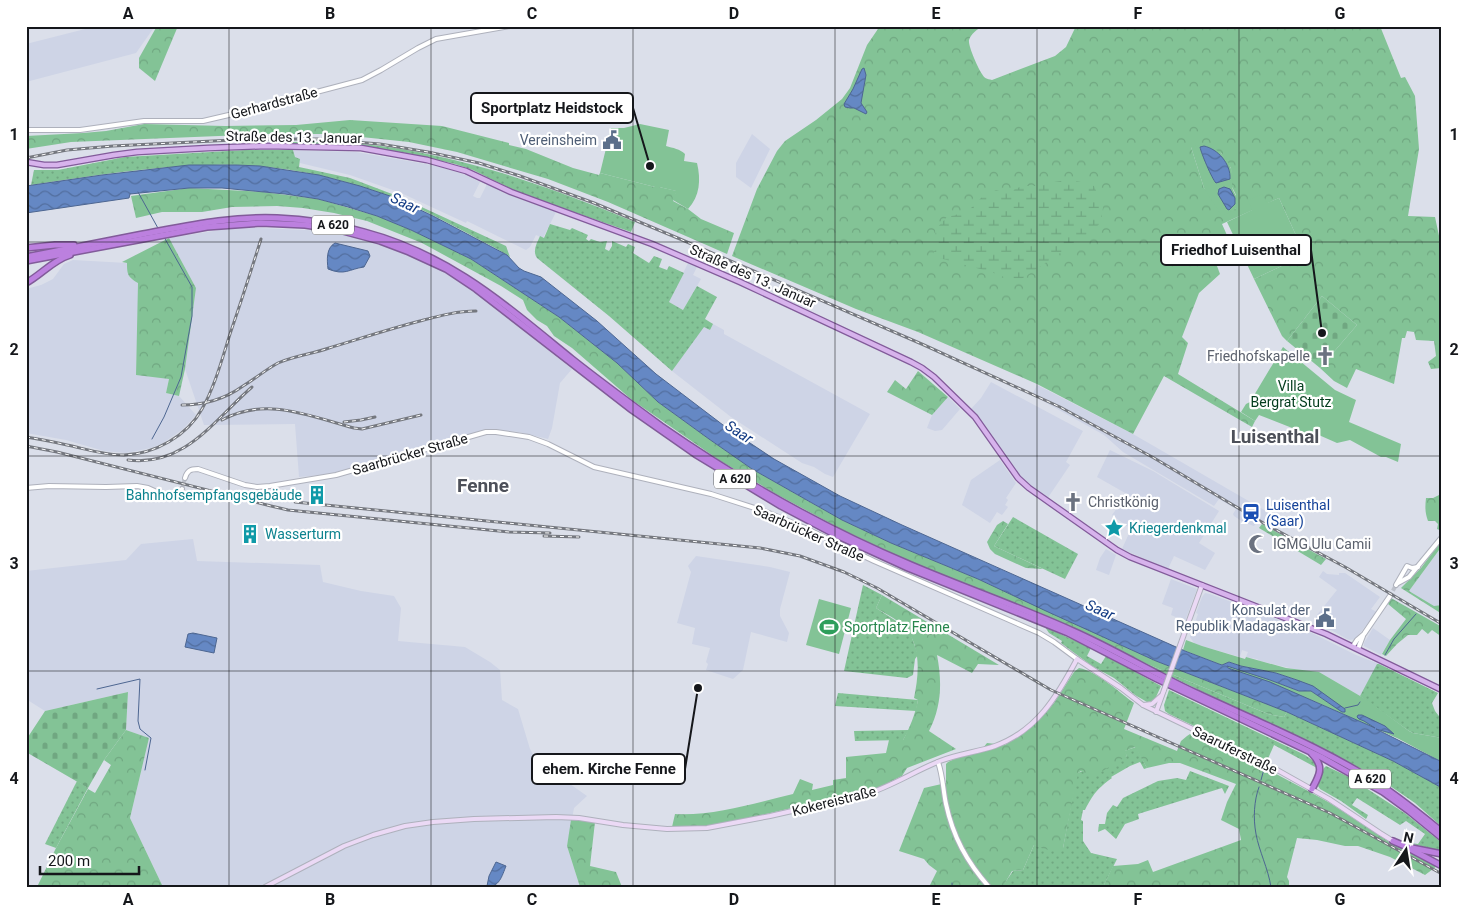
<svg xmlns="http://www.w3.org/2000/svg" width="1468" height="913" font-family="Roboto,sans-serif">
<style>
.built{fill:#ced4e6}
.grass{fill:url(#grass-dots)}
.forest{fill:url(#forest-crowns);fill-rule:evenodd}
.wetland{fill:url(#wetland-marsh)}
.cemetery{fill:url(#cemetery-stones)}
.park{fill:#83c396}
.water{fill:url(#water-waves);stroke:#4d6691}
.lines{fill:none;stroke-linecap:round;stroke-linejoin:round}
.stream{stroke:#4d6691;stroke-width:1}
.tertiary-tunnel{stroke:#bdc1cb;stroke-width:4;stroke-dasharray:4 2;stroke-linecap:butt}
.tertiary-casing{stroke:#aeb1bc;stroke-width:6}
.secondary-casing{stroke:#aeb1bc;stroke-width:6}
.primary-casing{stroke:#825b9a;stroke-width:7}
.motorway-casing{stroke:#825b9a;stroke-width:8}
.tertiary{stroke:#fff;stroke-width:4}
.secondary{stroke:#ebd9f5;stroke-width:4}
.primary{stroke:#d7b3ec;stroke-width:4.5}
.motorway{stroke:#bc80df;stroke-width:5}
.rail-casing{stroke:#75787f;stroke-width:3}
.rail{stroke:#fff;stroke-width:1;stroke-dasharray:4;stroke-linecap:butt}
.secondary-bridge-casing{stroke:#aeb1bc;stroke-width:6;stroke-linecap:butt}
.secondary-bridge{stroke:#ebd9f5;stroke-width:4}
.grid{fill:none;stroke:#15171b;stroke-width:1;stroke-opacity:0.55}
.labels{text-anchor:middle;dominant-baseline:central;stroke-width:4.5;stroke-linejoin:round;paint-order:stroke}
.shield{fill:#fff;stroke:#5b5d5f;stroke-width:1}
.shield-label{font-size:12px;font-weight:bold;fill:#15171b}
.street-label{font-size:14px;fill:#15171b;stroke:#fff}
.service-label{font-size:14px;fill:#4e5e75;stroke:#fff;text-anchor:end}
.worship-label{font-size:14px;fill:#5b616d;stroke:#fff;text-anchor:start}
.park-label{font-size:14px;fill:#033c1d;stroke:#fff}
.culture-label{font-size:14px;fill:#0d838f;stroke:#fff;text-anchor:start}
.transit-label{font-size:14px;fill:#164399;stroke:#fff;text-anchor:start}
.leisure-label{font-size:14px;fill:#27864d;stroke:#fff;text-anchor:start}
.water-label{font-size:15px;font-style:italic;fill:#133b84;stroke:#fff}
.district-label{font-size:19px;font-weight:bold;fill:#4d5059;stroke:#fff}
.leader{fill:none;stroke:#15171b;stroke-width:2}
.callout-dot{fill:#15171b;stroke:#fff;stroke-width:2}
.callout{fill:#fff;stroke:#15171b;stroke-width:2}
.callout-label{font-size:15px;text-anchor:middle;font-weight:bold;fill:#15171b}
.neatline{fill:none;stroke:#15171b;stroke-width:2}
.grid-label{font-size:16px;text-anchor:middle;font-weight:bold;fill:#15171b}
</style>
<defs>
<pattern id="grass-dots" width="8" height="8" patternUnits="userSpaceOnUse" patternTransform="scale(1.25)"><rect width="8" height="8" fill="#83c396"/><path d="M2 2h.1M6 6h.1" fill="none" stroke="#70a781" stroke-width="1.8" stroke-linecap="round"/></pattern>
<pattern id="forest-crowns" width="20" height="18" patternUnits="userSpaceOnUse" patternTransform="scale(1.25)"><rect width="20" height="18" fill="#83c396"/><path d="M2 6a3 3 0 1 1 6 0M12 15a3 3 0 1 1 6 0" fill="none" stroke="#70a781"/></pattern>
<pattern id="wetland-marsh" width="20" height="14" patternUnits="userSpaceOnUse" patternTransform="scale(1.25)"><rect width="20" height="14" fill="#83c396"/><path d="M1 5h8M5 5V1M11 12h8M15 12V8" fill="none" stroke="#70a781"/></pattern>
<pattern id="cemetery-stones" width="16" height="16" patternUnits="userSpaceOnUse" patternTransform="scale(1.25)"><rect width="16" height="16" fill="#83c396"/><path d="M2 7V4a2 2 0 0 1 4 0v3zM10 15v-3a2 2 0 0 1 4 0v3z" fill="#70a781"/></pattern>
<pattern id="water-waves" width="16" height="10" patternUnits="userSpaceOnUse" patternTransform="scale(1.25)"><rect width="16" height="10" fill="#6588c4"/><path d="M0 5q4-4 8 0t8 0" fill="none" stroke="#526e9e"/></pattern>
</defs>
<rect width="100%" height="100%" fill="#dbdfea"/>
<g class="built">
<path d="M97,26H155L136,53L26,82V44Z"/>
<path d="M752,134L770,149L751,188L736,177V163Z"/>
<path d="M293,150L356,152L437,166L463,174L480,182L473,196L477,198H480L487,184L504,193L556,212L543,238L536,235L530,247L526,250L467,221L466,223L401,193L350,175L300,163V159L295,157Z"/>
<path d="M239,227L328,231L358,238L387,246L417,258L444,272L475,292L572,369L560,383L552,428L548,439L519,432L485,430L332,474L299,477L295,424L204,425L185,369L196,288L169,238Z"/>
<path d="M73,260L127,263L130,278L139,283L136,370L169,379L166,393L179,396L196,415L183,429L163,443L151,448L126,453L104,451L66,440L26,433V289L41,285L53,279L64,264Z"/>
<path d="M688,263L697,267L693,275L701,279L683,310L669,302Z"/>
<path d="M713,324L724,330V334L870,414L833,477L825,474L814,467L802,463L731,417L672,371L704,326L710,330Z"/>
<path d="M991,382L1083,431L1066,462L1070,465L1047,499L1029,486L1020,477L970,410L981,398Z"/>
<path d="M1037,385L1133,434L1278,518L1271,529L1257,521L1254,526L1243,522L1234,516L1233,514L1236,509L1219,499L1214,506L1123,452L1104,435L1032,395Z"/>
<path d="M948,397L960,409L942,430L935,431L927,428L932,415Z"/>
<path d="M1110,450L1153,471L1219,511L1199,543L1215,553L1205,570L1174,556L1168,569L1122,549L1131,529L1112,515L1127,494L1097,477Z"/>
<path d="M1000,460L1016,483L1006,498L1008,500L1005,505L1008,507L1002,515L997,512L990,523L962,505L971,480Z"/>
<path d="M193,539L197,561L320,565L323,582L361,591L394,596L401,608L398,641L465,647L490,662L500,670L502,700L518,709L530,749L536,760L587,796L574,808L567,846L580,887H163L130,818L149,738L126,730L128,692L45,711L26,699V571L126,560L141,544Z"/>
<path d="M1442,546V605L1434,607L1409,591Z"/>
<path d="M1106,549L1116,555L1109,575L1096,570L1100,558Z"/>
<path d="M696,556L770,567L790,572L780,609V616L789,633L787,642L751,632L743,670L733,679L706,670L708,664L706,662L710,648L692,644L695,628L677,623L691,572L688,566Z"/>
<path d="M1323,571L1327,574L1339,575V573H1345L1380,597L1371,609L1377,612L1355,639L1350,640L1347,639L1333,631L1314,624L1317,615L1337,590L1319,577Z"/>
<path d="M1171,579L1197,589L1185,621L1171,615L1173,608L1162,604Z"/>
<path d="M1205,593L1210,594L1229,601L1235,604V608L1238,609L1240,606L1285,622V627L1287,628L1291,625L1312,633L1356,655L1379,664L1360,696L1319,672L1298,670L1260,661L1257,659L1246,657L1248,652L1242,650L1240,657L1202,646L1194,643L1190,637L1198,614L1196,613L1202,597Z"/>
<path d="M1373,628L1390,640L1381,655L1364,646V643Z"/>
</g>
<g class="grass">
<path d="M290,142C314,142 338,142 362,144C456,153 548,186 635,222L631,232L536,199L517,192L473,170L455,164L406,153L362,147L290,145Z"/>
<path d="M245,150H293L295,157L300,159L299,167L350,178L400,197L506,246L510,257C497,248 481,241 467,233C442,220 417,206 391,197C335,176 273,163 213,165C152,166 91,176 31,185L34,170H58L125,157Z"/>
<path d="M550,224L570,230L572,228L588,235L586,239L589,241L591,239L600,242L607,241L605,249L609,251L612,246V241L626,247L628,244L635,247L633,253L649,263L654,256L662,259L659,267L667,270L669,266L684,273L669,302L683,310L697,286L717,297L705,319L713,324L710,330L704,327L672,371L609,316L537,258C532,251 537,243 540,236L544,238Z"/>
<path d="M1013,517L1078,554L1065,579L994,546Z"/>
<path d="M863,585L882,595L876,608L904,626L911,635L918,655L915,659L913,675L907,678L844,671Z"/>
<path d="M1045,627L1091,648L1087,656L1101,664L1106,656L1161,686L1156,697L1152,701L1147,702L1135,695L1114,678L1092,666L1061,643L1062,641L1049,633Z"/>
<path d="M1135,659L1268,714L1284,717L1287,712L1393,761L1442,788V827L1415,803L1374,775Z"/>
<path d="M1377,664H1379L1438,693L1432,703L1435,711L1442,720V738L1413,733L1409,731L1360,696Z"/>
<path d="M1169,690L1305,755L1315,762L1317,768L1274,745L1267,761L1169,714L1165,711L1164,705Z"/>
<path d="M838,693L918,700L916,711L835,706Z"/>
<path d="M909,730L903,740L855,741L854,731Z"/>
<path d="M1136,747L1147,768L1144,769L1140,762L1130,766L1111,777L1112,778C1098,788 1093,794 1085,810H1083L1081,820L1083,821V841L1091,853L1117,859L1103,887H1014L1004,884L1013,871L1023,870L1034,845L1063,848L1077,773L1127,756L1124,751Z"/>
<path d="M1326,766L1349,777L1406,814L1442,843V851L1404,842L1418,844L1425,834L1406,821L1400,825L1357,798L1352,805L1368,815L1366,819L1341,801L1320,789L1318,786L1324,768Z"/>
<path d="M1190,771L1229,786L1225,794L1222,788L1138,814L1139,819L1125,824L1116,839L1105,829L1098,832L1099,824H1105L1107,813L1113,805L1117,807L1123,798L1158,781L1177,778L1186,780Z"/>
<path d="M77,781L88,788L56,848L45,844Z"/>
</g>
<g class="forest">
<path d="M157,26H178L155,81L139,68V58Z"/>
<path d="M880,26H983C977,29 971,34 969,40C968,46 978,68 982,74C984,78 987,79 992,80L1055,56L1066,47L1076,26H1380L1401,78L1405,77L1415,96L1419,149L1408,216L1435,217L1442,250V373L1441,368L1431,369L1428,362L1436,356L1434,341L1416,340L1414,332L1407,331L1405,338H1402L1394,384L1356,369L1347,388L1334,381L1320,368L1357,325L1322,296L1287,341L1282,336L1254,279L1305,255L1279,198L1222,224L1230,242L1211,250L1220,274L1199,293L1182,337L1188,343L1178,374L1255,421L1252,427L1164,376L1133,434L1037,384L918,332L856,309L732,256L757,189L777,151L785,141L816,120L842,99L850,88L867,45ZM1191,147L1221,153L1231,168L1232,187L1236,195V208L1231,211L1204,188Z"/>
<path d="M350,120L442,126L509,143V145L526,149L573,168L599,175L600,173L655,187H659L677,191L673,201L688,209L701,219L734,233L727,254L608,202L548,179L457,152L409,142L333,134H267L71,142L26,149V136L83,133L106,131L144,124L225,126L296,125Z"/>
<path d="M189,188L263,192L318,199L377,216L411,230L471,259L559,317L617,363L658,402L709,439L752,469L801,497L842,520L891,543L978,579L1156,661L1287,712L1284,717L1268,714L1135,659L1082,631L964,584L889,552L839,528L776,494L719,460L632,400L572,348L554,336L547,326L537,320L527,310L523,300L501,286L422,243L367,221L334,213L303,208L277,206L232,207L202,212H162L136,218L131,196Z"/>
<path d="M169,238L196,288L185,369L179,396L166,393L169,379L136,375L138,283C128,277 127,275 127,263L122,262Z"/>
<path d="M918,371L948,397L932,415L887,392L895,380L906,389Z"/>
<path d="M1442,484V531L1437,529L1438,524L1435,521H1428C1425,513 1425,507 1426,498H1433L1439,495Z"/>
<path d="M1003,521L1008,524L994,546L1043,569L1026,568L995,554L990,549L987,542L997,525Z"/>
<path d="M1262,524L1326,559L1321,565L1259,528Z"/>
<path d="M1442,540V546L1409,591L1434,606L1442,605V614L1401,588L1421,568Z"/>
<path d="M882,595L999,665L978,664L972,673L937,655C942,681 942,706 929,731L956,749L907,768L902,776L878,788L736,821L707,826L686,827H672L675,814C714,816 755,803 793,794L800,779L813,784L812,790L833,785V780L846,778V757L886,753L889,740H903C910,727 915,715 918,700L914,698C919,674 922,643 902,625C895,618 884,613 876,608Z"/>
<path d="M1391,598L1442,627V637L1432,630L1428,634L1422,629L1417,635H1408L1397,644L1386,656L1382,654L1390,640L1406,619L1388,604Z"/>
<path d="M1079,668C1097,671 1120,693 1134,703L1124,729L1177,751L1181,741L1187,736L1190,734L1205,738L1244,757L1310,792L1330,803L1388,841L1437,866L1425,875L1390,857L1358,846H1345L1317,840L1297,838L1287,877L1289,881V887H1103L1113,866L1138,864L1148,860L1153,872L1241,840L1239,829L1221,820L1227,802L1236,784L1180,763H1169L1147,768L1135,747L1125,751L1127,756L1093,777L1081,771L1078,773L1063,848C1053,853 1043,849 1034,845L1023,870L1012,871L1005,883L1014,887H929L937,871L929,865L924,859L899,851L924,788L946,783V764L948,762L961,756L979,753L987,743L1005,745L1034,724L1054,703L1074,672Z"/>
<path d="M126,730L149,738L130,818L163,887H37L56,848L88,789L95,793L111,765L104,760Z"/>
<path d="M571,820L595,822L590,866L616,872L622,887H580L567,846Z"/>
</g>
<path class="wetland" d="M1068,180L1081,182L1094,186L1103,207L1101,223L1081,239L1017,282L991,272L932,256L937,246L935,230L947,217L967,212L981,198L996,190L1007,193L1022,186H1042L1047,183Z"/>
<g class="cemetery">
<path d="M1322,296L1357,325L1320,368L1287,341Z"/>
<path d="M128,692L126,730L104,760L88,788L26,752V740L45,711Z"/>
</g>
<g class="park">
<path d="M640,124L669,130L666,146C673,148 680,149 685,154L684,161L697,163C701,180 700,196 688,209L673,200L672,194H676V191L659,187H655L600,173L611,128H624Z"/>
<path d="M1204,144C1218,148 1231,160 1232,174C1233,179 1231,185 1233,190C1235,195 1239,199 1238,205C1236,211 1227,213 1222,216L1204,188L1191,147Z"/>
<path d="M1262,194L1267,203L1279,198L1305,255L1254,279L1227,222L1252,210L1248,200Z"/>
<path d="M1283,347L1335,390L1356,400L1349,422L1401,444L1398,462L1386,457H1381L1350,440L1337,443L1312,432L1310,435L1259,415L1255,421L1241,412L1246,404L1250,402Z"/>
<path d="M819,599L851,608L839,654L806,645Z"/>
<path d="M1186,640L1202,646L1245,659L1246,657L1286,668L1319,672L1367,700L1409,731L1413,733L1442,738V762L1399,739L1316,702L1228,668L1227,665L1270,680L1299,691H1311L1342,712L1297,680L1276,673L1241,666L1229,662L1222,665L1219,664L1183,650Z"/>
</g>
<g class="water">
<path d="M864,68L866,75L861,103L867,112L866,114L854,108H850L845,107L844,104L853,89L862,69Z"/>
<path d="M1204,146C1218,149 1231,164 1230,179L1216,183C1212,179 1201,153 1200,147Z"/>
<path d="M189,165H236L260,166L319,175L360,186L393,197L433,216L507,255L519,268L524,271L541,277L597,321L656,374L698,406L723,425L774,459L840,496L902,525L1185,651L1219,664L1222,665L1229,662L1241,666L1276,673L1297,680L1313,686L1345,709V712H1342L1311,691H1299L1270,680L1227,666L1228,668L1270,682L1375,728L1364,721L1359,719L1357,717L1358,715H1362L1385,726L1394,734L1376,729L1442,762V788L1393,761L1287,712L1156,661L1046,611L978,579L891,543L842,520L752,469L709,439L658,402L617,363L559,317L471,259L411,230L377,216L348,207L318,199L285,194L222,188H189L130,194L129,198L26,213V186L102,175Z"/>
<path d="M1224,187L1230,189L1235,198V204L1229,210L1227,209L1218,194L1219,189Z"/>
<path d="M335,243L368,251L370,256L364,267C349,269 345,276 328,269C327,260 326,248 335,243Z"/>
<path d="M193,633L217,638L214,653L185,647L188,634Z"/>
<path d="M496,862L506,866C502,876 499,888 487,886L489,876Z"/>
</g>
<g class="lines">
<g class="stream">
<path d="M138,192L159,230"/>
<path d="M152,439L164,417L181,377L192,316V287L164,237"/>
<path d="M1385,655L1394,639L1416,614"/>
<path d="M97,689L140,679L138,721L140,729L151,738L145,770"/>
<path d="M1345,708L1358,705L1360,702"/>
<path d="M1261,780L1264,769"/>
<path d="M1259,787C1254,801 1253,818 1256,834C1259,851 1268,868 1271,887"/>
<path d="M952,887V883"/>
</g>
<g class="tertiary-tunnel">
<path d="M182,489L185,478"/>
<path d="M1390,596L1396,585"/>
</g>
<g class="tertiary-casing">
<g id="tertiary">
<path d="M26,130H80L144,121H203L233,114L362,80L381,70L418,48L436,39L510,26"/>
<path d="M185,478C187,471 190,469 198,469L245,485L257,487L270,486L336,475L486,432H496L529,437L548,444L594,467L711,494L764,511L805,528L874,561L1039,633L1054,642L1077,659"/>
<path d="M26,488L49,486L106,487L137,486L148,488L170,498L176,496L182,489"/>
<path d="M1398,583L1409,577L1442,537"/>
<path d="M1396,585L1407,566L1412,568L1418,567"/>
<path d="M1353,646L1357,640L1364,634L1390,596"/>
<path d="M1358,649L1363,636"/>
<path d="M938,762C943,776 943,790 946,804C953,837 967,862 989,887"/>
</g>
</g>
<g class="secondary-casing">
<g id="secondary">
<path d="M1187,626L1202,585"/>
<path d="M1143,705L1152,704L1161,696"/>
<path d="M1156,712L1164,690"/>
<path d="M265,887L344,846L373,835L405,826L433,822L474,819L556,817L579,818L623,825L667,829L707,828L770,816L867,794C892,786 915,771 940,761C958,754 977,752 995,746C1037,731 1058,695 1077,659L1121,688L1143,705L1272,767L1329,799L1380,833L1393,841"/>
</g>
</g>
<g class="primary-casing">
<path id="primary" d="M26,162L44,165H57L114,155L137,152L208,148L266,146L361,148L427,160L466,171L511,192L652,244L740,282L911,362L922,368L934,377L975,417L1018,478L1029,488L1117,550L1130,557L1326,634L1442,690"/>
</g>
<g class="motorway-casing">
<g id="motorway">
<path d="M26,248L55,245H74"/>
<path d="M26,257C65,249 104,242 143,234C187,226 232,216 277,218C306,219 336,224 364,232C450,255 504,304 572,359C601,382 631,404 661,426C739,480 823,528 911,565C965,588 1020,607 1073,631C1114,649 1153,673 1194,692C1258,722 1326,749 1385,788C1405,802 1424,817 1442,832"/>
<path d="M26,261L207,227L261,223L305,225L339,230L380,241L409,252L446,269L476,289L632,410L695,454L781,506L836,535L908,568L1068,633L1157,679L1321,757L1383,792L1409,811L1442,838"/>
<path d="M26,283C41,275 53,260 70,255"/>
<path d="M1312,789C1319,776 1325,767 1312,754"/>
<path d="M1393,841L1407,847L1442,854"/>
<path d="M1410,849L1442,866"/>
</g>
</g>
<use href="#tertiary" class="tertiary"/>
<use href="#secondary" class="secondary"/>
<use href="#primary" class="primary"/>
<use href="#motorway" class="motorway"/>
<g class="rail-casing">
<g id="rail">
<path d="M26,158L67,150L113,146L253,139H318L380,144L428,152L479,163L520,176L594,203L680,239L924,345L1060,407L1154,458L1265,524L1345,567L1442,624"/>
<path d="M182,405C203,405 225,399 243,386C255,379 265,370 278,363C294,356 312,354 329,348C359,339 389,329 420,321C439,316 457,311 476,311"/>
<path d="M222,420C266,396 309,416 354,428L362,429L421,415"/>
<path d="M344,422L361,420L375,417"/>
<path d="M26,437C40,439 54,442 67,445C86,449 104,455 124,455C155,454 187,436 202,409C215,386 222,359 230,334C241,302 251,271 261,239"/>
<path d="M26,446L57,452L271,506L288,510L509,532L550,533"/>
<path d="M128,460C185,467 214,420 252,387"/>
<path d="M295,502L760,548L800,556L844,572L877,588L1051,690L1330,813L1442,874"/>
<path d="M544,536L579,537"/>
</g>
</g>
<use href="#rail" class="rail"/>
<g class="secondary-bridge-casing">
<path id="secondary-bridge" d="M1164,690L1187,626"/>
</g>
<use href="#secondary-bridge" class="secondary-bridge"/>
</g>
<path class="grid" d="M229,26V887M431,26V887M633,26V887M835,26V887M1037,26V887M1239,26V887M26,242H1442M26,456H1442M26,671H1442"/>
<defs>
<g id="civic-bare" transform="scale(1.5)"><path d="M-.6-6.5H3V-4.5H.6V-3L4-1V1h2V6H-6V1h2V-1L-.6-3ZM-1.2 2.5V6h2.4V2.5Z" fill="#5c6f8a" stroke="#fff" stroke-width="2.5" paint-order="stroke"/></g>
<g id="church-bare" transform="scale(1.5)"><path d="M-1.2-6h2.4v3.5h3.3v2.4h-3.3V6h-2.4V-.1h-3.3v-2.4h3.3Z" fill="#6b7280" stroke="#fff" stroke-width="2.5" paint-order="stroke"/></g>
<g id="building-bare" transform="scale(1.5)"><path d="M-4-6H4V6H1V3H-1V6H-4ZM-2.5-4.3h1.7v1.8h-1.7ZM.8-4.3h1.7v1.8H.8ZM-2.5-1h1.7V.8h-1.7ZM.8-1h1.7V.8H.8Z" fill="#0f9aa8" stroke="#fff" stroke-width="2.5" paint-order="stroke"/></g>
<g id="station-bare" transform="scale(1.5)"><path d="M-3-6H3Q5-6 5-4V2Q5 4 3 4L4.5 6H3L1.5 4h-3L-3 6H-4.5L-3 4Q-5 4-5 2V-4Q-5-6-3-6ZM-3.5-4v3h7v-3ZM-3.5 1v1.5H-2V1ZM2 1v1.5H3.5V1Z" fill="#1a4fb4" stroke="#fff" stroke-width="2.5" paint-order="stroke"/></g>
<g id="sight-bare" transform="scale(1.5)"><path d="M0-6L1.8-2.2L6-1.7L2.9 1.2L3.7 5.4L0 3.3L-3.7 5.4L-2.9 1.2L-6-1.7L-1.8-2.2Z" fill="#0f9aa8" stroke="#fff" stroke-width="2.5" paint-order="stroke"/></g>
<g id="mosque-bare" transform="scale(1.5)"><path d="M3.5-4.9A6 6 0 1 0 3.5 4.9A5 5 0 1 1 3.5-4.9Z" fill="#6b7280" stroke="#fff" stroke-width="2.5" paint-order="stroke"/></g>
<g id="stadium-bare" transform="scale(1.5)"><path d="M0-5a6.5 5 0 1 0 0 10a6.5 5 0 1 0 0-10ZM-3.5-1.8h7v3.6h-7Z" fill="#2e9e5b" stroke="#fff" stroke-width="2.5" paint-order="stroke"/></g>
</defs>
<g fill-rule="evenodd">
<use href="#civic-bare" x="612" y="140"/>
<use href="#church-bare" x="1325" y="356"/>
<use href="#building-bare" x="317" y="495"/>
<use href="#church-bare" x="1073" y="502"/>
<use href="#station-bare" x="1251" y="513"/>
<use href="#sight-bare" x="1114" y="528"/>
<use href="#building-bare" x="250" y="534"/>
<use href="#mosque-bare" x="1258" y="544"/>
<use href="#civic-bare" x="1325" y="618"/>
<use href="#stadium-bare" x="829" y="627"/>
</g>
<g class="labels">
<g class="shield">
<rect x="312" y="215.5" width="42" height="19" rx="4"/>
<rect x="714" y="469.5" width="42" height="19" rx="4"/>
<rect x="1349" y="769.5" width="42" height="19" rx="4"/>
</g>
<g class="shield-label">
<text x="333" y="225">A 620</text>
<text x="735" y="479">A 620</text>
<text x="1370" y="779">A 620</text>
</g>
<g class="street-label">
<text transform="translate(274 103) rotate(-15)">Gerhardstraße</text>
<text transform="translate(294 137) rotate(1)">Straße des 13. Januar</text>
<text transform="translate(753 276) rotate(24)">Straße des 13. Januar</text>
<text transform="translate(410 454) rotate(-16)">Saarbrücker Straße</text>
<text transform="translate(809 533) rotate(24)">Saarbrücker Straße</text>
<text transform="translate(1235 750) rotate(26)">Saaruferstraße</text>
<text transform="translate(834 801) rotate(-14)">Kokereistraße</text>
</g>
<g class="service-label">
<text x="597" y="140">Vereinsheim</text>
<text x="1310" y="610">Konsulat der<tspan x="1310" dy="16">Republik Madagaskar</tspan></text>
</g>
<g class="worship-label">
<text x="1310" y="356" text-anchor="end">Friedhofskapelle</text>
<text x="1088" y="502">Christkönig</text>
<text x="1273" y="544">IGMG Ulu Camii</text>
</g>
<g class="park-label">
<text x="1291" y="386">Villa<tspan x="1291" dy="16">Bergrat Stutz</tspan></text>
</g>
<g class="culture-label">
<text x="302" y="495" text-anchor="end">Bahnhofsempfangsgebäude</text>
<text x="1129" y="528">Kriegerdenkmal</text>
<text x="265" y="534">Wasserturm</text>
</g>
<g class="transit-label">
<text x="1266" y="505">Luisenthal<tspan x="1266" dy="16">(Saar)</tspan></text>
</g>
<g class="leisure-label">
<text x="844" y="627">Sportplatz Fenne</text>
</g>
<g class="water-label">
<text transform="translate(405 203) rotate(25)">Saar</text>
<text transform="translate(739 432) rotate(33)">Saar</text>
<text transform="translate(1100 610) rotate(24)">Saar</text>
</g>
<g class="district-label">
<text x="1275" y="436">Luisenthal</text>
<text x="483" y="485">Fenne</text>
</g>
</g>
<path class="leader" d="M650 166L633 108M1322 333L1311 250M698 688L685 769"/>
<g class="callout-dot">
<circle cx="650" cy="166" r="5"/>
<circle cx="1322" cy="333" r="5"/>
<circle cx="698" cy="688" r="5"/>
</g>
<g class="callout">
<rect x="471" y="93" width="162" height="30" rx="5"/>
<rect x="1161" y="235" width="150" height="30" rx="5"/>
<rect x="532" y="754" width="153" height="30" rx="5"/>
</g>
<g class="callout-label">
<text x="552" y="113">Sportplatz Heidstock</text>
<text x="1236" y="255">Friedhof Luisenthal</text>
<text x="609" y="774">ehem. Kirche Fenne</text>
</g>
<rect width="1468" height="913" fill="none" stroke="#ffffff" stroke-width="55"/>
<g transform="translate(1406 850) rotate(12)" stroke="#ffffff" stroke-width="4" paint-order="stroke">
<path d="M0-4L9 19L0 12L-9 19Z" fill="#15171b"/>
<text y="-8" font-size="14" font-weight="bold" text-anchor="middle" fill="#15171b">N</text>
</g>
<path d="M40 866v8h99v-8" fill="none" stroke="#15171b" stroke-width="2.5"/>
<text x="48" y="866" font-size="15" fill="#15171b" stroke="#ffffff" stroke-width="4" paint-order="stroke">200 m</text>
<rect x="28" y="28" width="1412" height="858" class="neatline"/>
<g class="grid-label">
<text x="128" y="19">A</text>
<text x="330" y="19">B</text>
<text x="532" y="19">C</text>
<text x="734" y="19">D</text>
<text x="936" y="19">E</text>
<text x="1138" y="19">F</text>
<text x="1340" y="19">G</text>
<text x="14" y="140">1</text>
<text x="1454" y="140">1</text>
<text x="14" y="355">2</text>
<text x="1454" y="355">2</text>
<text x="14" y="569">3</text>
<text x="1454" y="569">3</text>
<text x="14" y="784">4</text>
<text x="1454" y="784">4</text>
<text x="128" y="905">A</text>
<text x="330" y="905">B</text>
<text x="532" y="905">C</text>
<text x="734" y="905">D</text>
<text x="936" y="905">E</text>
<text x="1138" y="905">F</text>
<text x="1340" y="905">G</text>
</g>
</svg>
